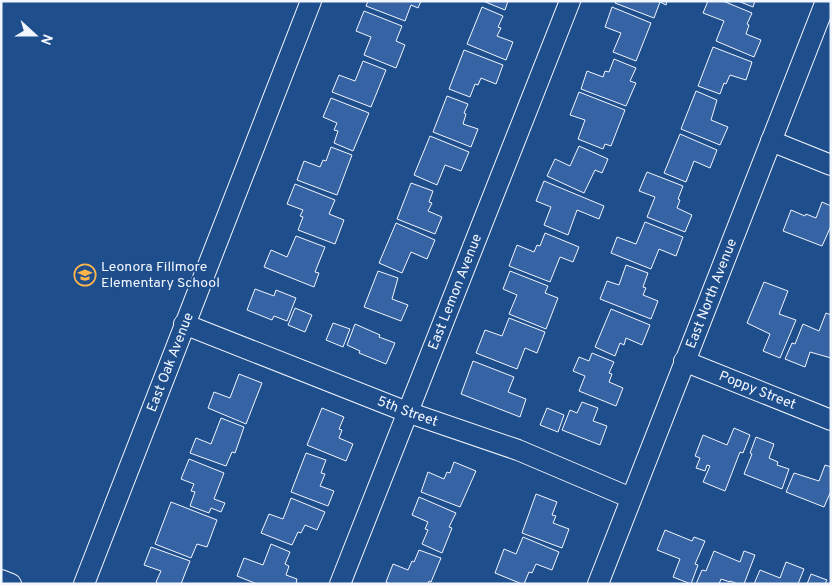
<svg xmlns="http://www.w3.org/2000/svg" width="832" height="585" font-family="Overpass,sans-serif">
<style>
.building{fill:#3563a3;stroke:#f2f6ff}
.lines{fill:none;stroke-linecap:round;stroke-linejoin:round}
.minor-casing{stroke:#f2f6ff;stroke-width:22}
.minor{stroke:#1f4e8c;stroke-width:20}
.labels{text-anchor:middle;dominant-baseline:central;stroke-width:4;stroke-linejoin:round;paint-order:stroke}
.poi-label{font-size:14px;fill:#f2f6ff;stroke:#1f4e8c;text-anchor:start}
.street-label{font-size:14px;fill:#f2f6ff;stroke:#1f4e8c}
</style>
<rect width="100%" height="100%" fill="#1f4e8c"/>
<g class="building">
<path d="M368,1H421L418,8L411,5L405,21L366,6Z"/>
<path d="M483,1H508L505,10Z"/>
<path d="M616,1H667L666,5L660,2L654,18L615,3Z"/>
<path d="M708,1H723L752,13L747,24L749,25L746,34L761,40L754,57L716,41L724,21L703,13Z"/>
<path d="M738,1H755L753,7Z"/>
<path d="M482,7L503,16L498,27L501,28L497,36L513,42L506,60L467,44Z"/>
<path d="M612,7L651,23L636,61L613,52L621,33L605,27Z"/>
<path d="M364,11L402,26L396,41L405,45L396,68L364,55L371,37L356,31Z"/>
<path d="M713,47L752,62L746,80L730,75L726,84L724,83L720,94L698,86Z"/>
<path d="M464,50L503,65L496,84L481,78L478,85L475,84L470,97L449,89Z"/>
<path d="M614,59L636,68L630,81L636,83L626,106L581,89L587,71L603,77L605,71L609,72Z"/>
<path d="M363,61L386,70L371,107L332,92L339,75L355,81Z"/>
<path d="M696,91L717,100L711,120L728,127L720,145L681,129Z"/>
<path d="M579,92L625,110L611,146L605,144L603,149L578,139L585,120L570,115Z"/>
<path d="M447,96L468,104L464,113L466,114L463,124L478,129L471,147L433,132Z"/>
<path d="M331,98L369,113L353,151L334,143L338,131L334,130L337,123L323,117Z"/>
<path d="M680,134L717,150L710,168L694,161L686,182L664,173Z"/>
<path d="M430,136L469,152L461,171L445,165L437,185L414,175Z"/>
<path d="M579,146L608,159L602,173L595,170L584,193L547,176L555,159L570,166Z"/>
<path d="M331,147L352,155L337,195L297,180L304,161L320,167L323,160L326,161Z"/>
<path d="M647,172L683,186L678,199L680,200L677,208L692,215L685,232L647,217L655,197L639,191Z"/>
<path d="M544,181L604,206L599,219L577,210L568,235L544,225L551,207L536,201Z"/>
<path d="M411,183L433,191L429,202L432,203L428,211L442,217L435,234L397,219Z"/>
<path d="M295,184L335,200L329,214L344,220L335,244L298,230L303,217L300,216L303,210L287,204Z"/>
<path d="M822,202L831,206V226L822,246L783,231L791,210L805,216L806,214L816,218Z"/>
<path d="M645,222L683,237L676,256L659,249L651,269L611,253L617,237L636,244Z"/>
<path d="M396,223L435,240L427,259L411,252L402,273L379,263Z"/>
<path d="M545,233L579,247L573,262L560,257L550,282L509,266L517,245L534,252L537,245L540,246Z"/>
<path d="M296,236L325,247L315,272L319,273L314,287L264,267L271,250L287,257Z"/>
<path d="M626,265L648,273L643,287L646,288L643,295L658,301L651,319L600,299L607,281L619,285Z"/>
<path d="M378,271L398,278L392,299L408,305L401,321L364,307Z"/>
<path d="M510,271L548,286L545,293L558,298L546,329L509,314L517,295L503,289Z"/>
<path d="M764,282L788,291L779,314L796,320L780,358L763,351L770,334L747,323Z"/>
<path d="M255,289L274,296L276,290L296,298L287,321L274,316L272,320L247,310Z"/>
<path d="M295,308L312,315L305,332L288,325Z"/>
<path d="M611,309L650,325L642,345L626,338L624,345L620,343L615,356L595,347Z"/>
<path d="M826,313L831,315V358L810,352L805,367L785,359L792,343L795,344L803,324L819,331Z"/>
<path d="M509,318L545,332L537,353L525,348L517,369L476,353L485,330L502,336Z"/>
<path d="M333,323L350,329L343,347L326,340Z"/>
<path d="M355,324L380,335L379,337L395,343L386,364L359,353L360,351L347,345Z"/>
<path d="M592,353L614,362L609,373L612,374L609,382L623,388L616,406L579,391L585,376L573,371L579,357L589,361Z"/>
<path d="M473,361L514,377L508,392L526,399L520,417L461,394Z"/>
<path d="M239,374L262,383L246,424L208,408L214,392L230,398Z"/>
<path d="M582,402L598,408L593,421L607,426L600,445L562,430L570,410L577,413Z"/>
<path d="M322,408L344,417L339,429L342,430L339,438L353,444L346,461L307,445Z"/>
<path d="M547,408L564,415L558,432L540,425Z"/>
<path d="M221,418L244,427L235,453L232,452L226,466L190,453L196,438L211,444Z"/>
<path d="M734,428L750,435L743,453L740,452L725,491L703,482L710,466L707,465L705,471L696,468L700,458L695,456L703,435L727,445Z"/>
<path d="M756,437L774,444L769,458L778,462L777,465L789,469L782,489L744,474L752,454L750,453Z"/>
<path d="M306,453L326,460L321,473L325,474L320,486L334,491L328,506L291,492Z"/>
<path d="M189,459L224,473L214,499L225,503L221,512L211,508L209,513L190,506L195,492L191,491L194,484L181,479Z"/>
<path d="M454,462L476,471L460,507L421,492L428,472L444,479L447,472L450,473Z"/>
<path d="M825,465L831,467V491L824,507L786,492L794,473L819,481Z"/>
<path d="M536,494L557,502L552,515L556,516L553,523L569,529L562,548L522,533Z"/>
<path d="M419,497L456,513L449,527L452,528L442,553L422,544L428,530L425,529L428,522L412,515Z"/>
<path d="M291,498L325,512L317,530L305,525L301,533L298,532L292,545L261,533L269,514L283,519Z"/>
<path d="M171,502L217,520L207,547L197,544L191,558L155,544Z"/>
<path d="M665,530L692,541L694,537L705,541L695,564L698,565L691,584L673,577L680,559L657,550Z"/>
<path d="M523,537L559,552L552,570L536,564L532,573L529,572L524,584H522L495,573L504,549L516,554Z"/>
<path d="M271,544L290,552L285,564L289,566L286,575L297,579L296,584H257L237,576L244,558L263,565Z"/>
<path d="M151,547L190,561L181,584H159L156,582L161,571L144,565Z"/>
<path d="M419,550L441,558L431,582L429,581L428,584H390L386,582L393,564L408,570L412,561L414,562Z"/>
<path d="M714,551L740,562L744,551L755,555L744,584H738L730,581V582L721,579L719,584H696L702,570L706,571Z"/>
<path d="M786,562L804,569L798,584H754L760,570L780,578Z"/>
<path d="M811,574L827,580L825,584H807Z"/>
</g>
<g class="lines">
<g class="minor-casing">
<g id="minor">
<path d="M771,141L831,165"/>
<path id="s1" d="M184,324L407,412L518,450L631,498"/>
<path id="s2" d="M684,361L831,420"/>
<path d="M1,580L11,584"/>
<path id="s3" d="M84,584L311,1"/>
<path id="s4" d="M340,584L570,1"/>
<path id="s5" d="M598,584L826,1"/>
</g>
</g>
<use href="#minor" class="minor"/>
</g>
<defs>
<g id="school-ring" transform="scale(1.125)"><circle r="9.5" fill="#1f4e8c" stroke="#ffb74d" stroke-width="1.5"/><path d="M0-5L7-2L0 1L-7-2ZM-4 1L0 2.5L4 1V4Q0 6-4 4Z" fill="#ffb74d"/></g>
</defs>
<g fill-rule="evenodd">
<use href="#school-ring" x="85" y="275"/>
</g>
<g class="labels">
<g class="poi-label">
<text x="101" y="267">Leonora Fillmore<tspan x="101" dy="16">Elementary School</tspan></text>
</g>
<g class="street-label">
<text stroke="none"><textPath href="#s4" startOffset="314">East Lemon Avenue</textPath></text>
<text stroke="none"><textPath href="#s5" startOffset="312">East North Avenue</textPath></text>
<text stroke="none"><textPath href="#s3" startOffset="238">East Oak Avenue</textPath></text>
<text stroke="none"><textPath href="#s2" startOffset="79">Poppy Street</textPath></text>
<text stroke="none"><textPath href="#s1" startOffset="240">5th Street</textPath></text>
</g>
</g>
<rect width="832" height="585" fill="none" stroke="#f2f6ff" stroke-width="5"/>
<g transform="translate(35 35) rotate(111)" stroke="#1f4e8c" stroke-width="4" paint-order="stroke">
<path d="M0-4L9 19L0 12L-9 19Z" fill="#f2f6ff"/>
<text y="-8" font-size="14" font-weight="bold" text-anchor="middle" fill="#f2f6ff">N</text>
</g>
</svg>
